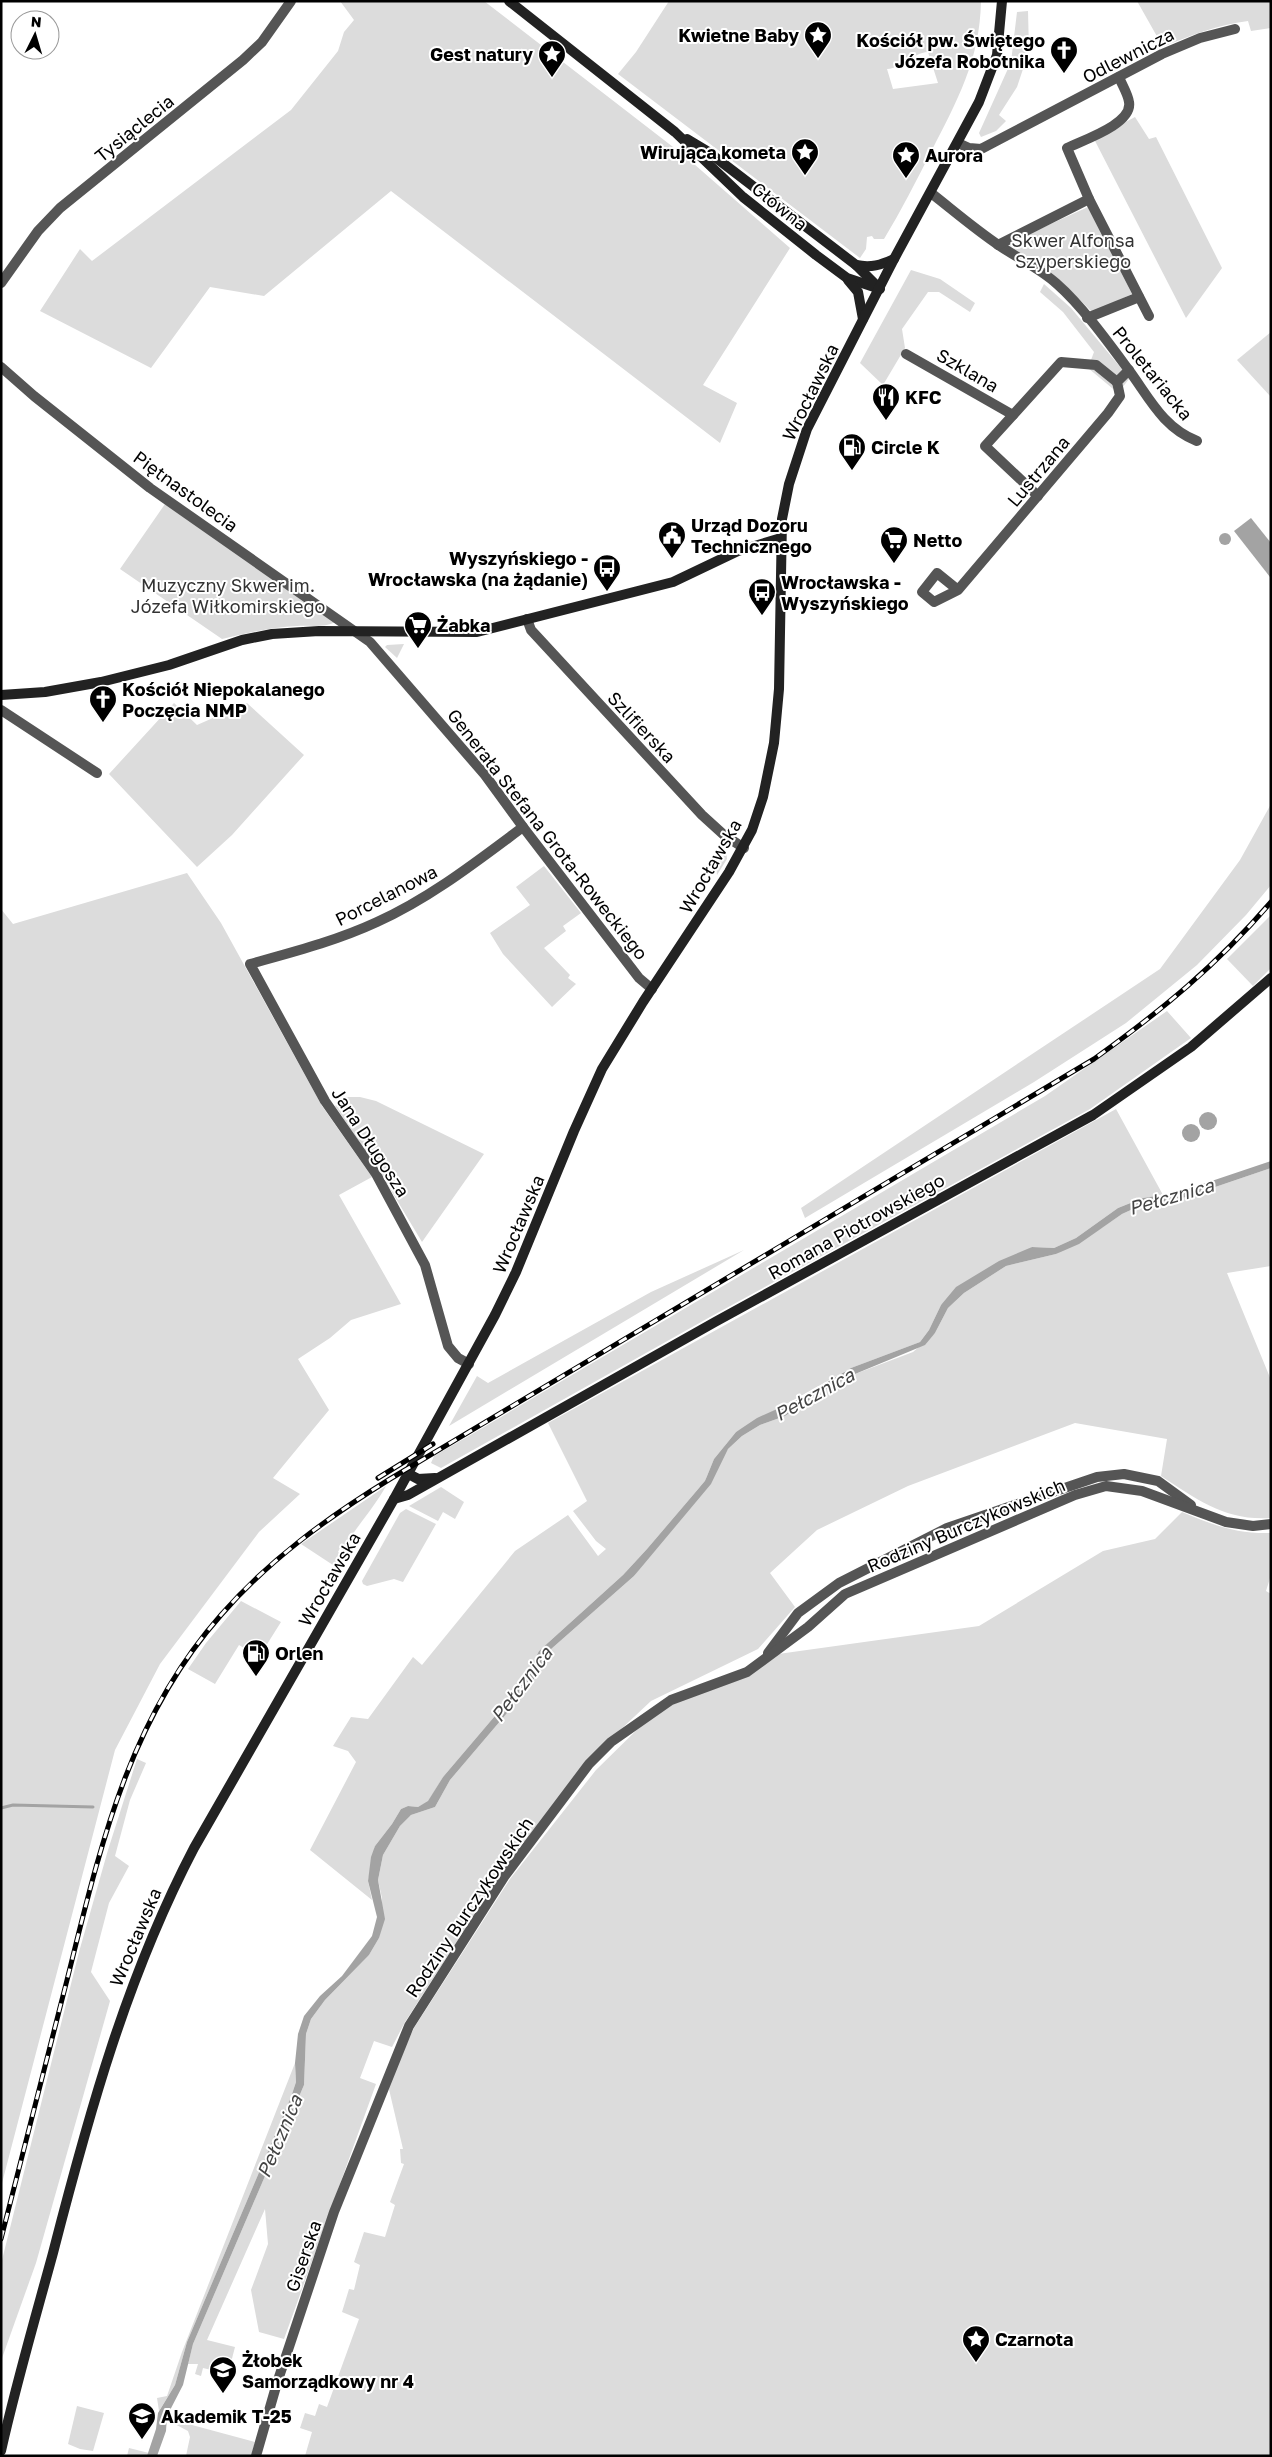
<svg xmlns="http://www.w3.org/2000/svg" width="1272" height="2457" font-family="'Golos Text',sans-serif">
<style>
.green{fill:#dcdcdc;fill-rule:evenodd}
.water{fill:#a3a3a3}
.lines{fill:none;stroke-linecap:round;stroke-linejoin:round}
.stream{stroke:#a3a3a3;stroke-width:3}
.street{stroke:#555;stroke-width:10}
.secondary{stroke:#222;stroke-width:10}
.rail-casing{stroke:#000;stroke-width:5}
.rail{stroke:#fff;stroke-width:3;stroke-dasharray:9;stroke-linecap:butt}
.labels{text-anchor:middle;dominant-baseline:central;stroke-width:4;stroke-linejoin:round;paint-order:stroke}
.poi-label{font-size:18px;font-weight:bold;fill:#000;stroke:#fff;text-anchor:start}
.street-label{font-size:18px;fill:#000;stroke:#fff}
.park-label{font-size:18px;fill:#333;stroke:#fff}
.water-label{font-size:19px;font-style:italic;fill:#444;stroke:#fff}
</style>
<rect width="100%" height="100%" fill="#fff"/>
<g class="green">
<path d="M340,1H484L686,157L790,248L703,385L737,403L720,443L391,191L264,296L210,287L151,368L40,311L80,249L92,261L291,110L338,51L344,32L354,20Z"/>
<path d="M669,1H981C980,60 957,101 931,152C916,181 901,211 884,239H874L872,236L867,237L866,249L860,258L618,74L636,52ZM928,52L938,83L893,89L887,69C903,68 912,53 928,52Z"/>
<path d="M1137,1H1271V28L1251,31L1248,21C1218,25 1191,35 1163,47Z"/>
<path d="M1028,11L1029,51L1017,87L999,115L1006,121L996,131L981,137L979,133L1011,62L1017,12Z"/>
<path d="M1135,117L1149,139L1156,137L1222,268L1186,318L1094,139Z"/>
<path d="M1088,207L1132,294L1092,312L1060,280L1013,250L1010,246L1013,241Z"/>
<path d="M911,270L940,279L975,303L970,312L939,292H928L902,329L905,348L883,385L860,363Z"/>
<path d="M1044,284L1071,308L1126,374L1129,379L1118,393L1088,368L1094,352L1063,312L1040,292Z"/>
<path d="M1271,332V397L1237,360Z"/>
<path d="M165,504L336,622C323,628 311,625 297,626C272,627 247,633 222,639L120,569Z"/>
<path d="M404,644L397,658L385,647L387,645Z"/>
<path d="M174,703L197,725L247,703L304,755L232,835L197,867L109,774Z"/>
<path d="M1271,804V885L1246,915L1197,965L1126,1023L1034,1082L805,1218L801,1208L1160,969L1240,860Z"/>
<path d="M726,847L727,859L717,875L715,863Z"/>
<path d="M544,866L581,913L563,926L566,931L544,948L570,975L568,978L576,984L552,1007L503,954L490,933L530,905L516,887Z"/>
<path d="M187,873L221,923L322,1106L372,1177L339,1195L401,1304L351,1320L330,1338L298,1359L329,1410L273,1478L300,1494L259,1532L160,1664L115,1750L1,2187V909L13,924Z"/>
<path d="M1271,915V968L1253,986L1227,959Z"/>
<path d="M1167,1011L1191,1038L1090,1109L710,1317L441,1468L431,1463L434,1456L467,1437L1045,1096Z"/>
<path d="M348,1097H360L376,1101L484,1154L422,1242L380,1172L335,1106Z"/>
<path d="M1116,1109L1163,1195L1143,1198L1118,1208L1076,1238L1054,1248L1032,1247L941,1305L929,1330L920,1342L851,1368L736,1432L714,1459L705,1481L647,1549L623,1575L539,1651L522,1684L443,1777L428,1802L418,1807L408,1806L401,1809L392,1824L375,1846L368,1881L372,1900L310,1850L356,1762L348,1751L333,1746L351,1717L368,1719L413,1657L422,1665L515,1551L568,1515L598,1556L606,1549L596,1541L573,1511L587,1501L548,1423Z"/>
<path d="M1271,1168V1266L1227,1273L1271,1380V1518C1225,1521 1198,1500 1161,1476L1167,1439L1075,1423L908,1486L817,1530L770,1573L795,1607L758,1649L651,1701L585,1763L501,1873L405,2022L392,2047L374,2041L360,2078L376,2084L284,2339L259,2332L251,2290L268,2244L265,2209L207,2340L235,2347L228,2374L203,2368L201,2376L195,2374L198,2364H188L193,2344L304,2085L306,2034L311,2019L325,2000L369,1955L379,1938L382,1898L378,1880L383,1855L400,1826L411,1815L435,1807L450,1780L530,1686L550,1650L634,1576L728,1449L742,1436L760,1425L785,1416L823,1390L855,1374L913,1352L935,1333L948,1308L964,1293L1006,1266L1056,1254L1103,1227L1122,1214L1144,1204L1180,1199Z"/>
<path d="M744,1250L449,1426L477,1376L488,1383L651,1292Z"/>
<path d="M386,1486C374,1508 358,1524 346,1545L342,1544L338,1552L341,1554L336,1567L301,1544Z"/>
<path d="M441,1487L464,1502L455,1519L443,1512L438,1521L409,1506Z"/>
<path d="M406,1509L436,1524L403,1582L394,1579L367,1586L363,1584L362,1581L400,1513Z"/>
<path d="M1182,1512C1213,1525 1236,1534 1271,1533V1575L1266,1591L1271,1594V2456H305L312,2432L300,2428L305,2413L315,2416L319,2404L327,2407L359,2319L342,2312L349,2289L354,2290L360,2265L354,2262L364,2232L385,2237L395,2205L390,2202L404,2164L401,2163L400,2149H403L388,2085L414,2028L510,1879L596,1770L657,1710L771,1655L979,1626L1103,1551L1155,1539Z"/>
<path d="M241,1601L281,1622L259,1657L239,1645L215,1684L188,1669L206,1643Z"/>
<path d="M137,1759L146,1763L130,1800L115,1856L129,1866L109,1903L91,1972L110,2001L36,2263L1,2361V2264L79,1952L108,1850Z"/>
<path d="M295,2063L296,2082L291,2097L187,2342L175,2385L159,2411L157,2398L167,2396L182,2352Z"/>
<path d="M77,2406L104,2413L93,2451L80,2449L68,2444Z"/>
<path d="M167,2416L190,2422L192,2425L255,2442L251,2456H186L190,2437L188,2431L167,2420Z"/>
<path d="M129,2448L149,2453L147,2456H127Z"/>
</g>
<g class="water">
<path d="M1251,518L1271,543L1270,577L1234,531Z"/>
<circle cx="1225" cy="539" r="6"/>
<circle cx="1208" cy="1121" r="9"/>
<circle cx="1191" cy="1133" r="9"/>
<path d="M1271,1161V1168L1180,1199L1144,1204L1122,1214L1079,1244L1056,1254L1006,1266L964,1293L948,1308L935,1333L925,1345L855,1374L824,1390L785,1416L760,1425L742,1436L728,1449L711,1484L634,1576L550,1650L530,1686L450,1780L435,1807L411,1815L400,1826L383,1855L378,1880L385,1919L379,1938L369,1955L325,2000L311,2019L306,2034L304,2085L193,2344L183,2385L167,2416L166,2431L157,2456H147L156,2429L158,2413L175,2385L187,2342L291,2097L296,2082L295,2063L298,2034L304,2016L320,1996L342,1976L372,1936L377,1917L368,1881L371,1857L375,1846L392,1824L401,1809L408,1806L418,1807L428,1801L443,1777L522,1684L539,1651L623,1575L647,1549L705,1481L714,1459L736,1432L757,1418L797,1400L851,1368L920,1342L929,1330L941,1305L956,1287L999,1261L1032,1247L1054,1248L1076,1238L1118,1208L1143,1198L1176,1193Z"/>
</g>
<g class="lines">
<path class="stream" d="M1,1808L13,1805L93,1807"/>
<g class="street">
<path d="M1119,77C1122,85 1128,94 1129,102C1133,124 1083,140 1067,148L1089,199L1149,316"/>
<path d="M958,143L969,148L981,149L1162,54L1200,38L1235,29"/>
<path d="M931,193C954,211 976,230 1000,246C1019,259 1041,269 1057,284C1082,306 1108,342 1128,369C1149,397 1162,427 1197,441"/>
<path d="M998,245L1089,199"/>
<path d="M1,283L38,231L60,208L243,60L262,42L291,1"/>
<path d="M1087,318L1139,297"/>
<path d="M906,354L1013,415"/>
<path d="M1,367L34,396L150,488L370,642L485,775L523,827L639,978L652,989"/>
<path d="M1038,496L985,446L1061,362L1096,365L1117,382"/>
<path d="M958,590L934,602L922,592L937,573L958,590L1108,413L1120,396L1117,382L1129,370"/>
<path d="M527,619L531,630L702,815L724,835L744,848"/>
<path d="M1,710L97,773"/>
<path d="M469,1364L458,1358L448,1346L425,1265L376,1174L325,1101L250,964C293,952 336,941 377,922C430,898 476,862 523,827"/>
<path d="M768,1653L798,1613L839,1583L947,1528L1097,1477L1124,1474L1158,1481L1191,1505"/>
<path d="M256,2456L277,2383L334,2212L409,2026L504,1877L589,1764L611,1742L671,1700L747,1672L808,1627L845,1594L1075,1495L1106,1486L1142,1491L1226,1522L1253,1526L1271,1524"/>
</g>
<g class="secondary">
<path d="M509,1L675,132L743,197L816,255L847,278L880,289"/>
<path d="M687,139L707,151L856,265L879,288"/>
<path d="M856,265C871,268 881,265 894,259"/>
<path d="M848,280L858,292L863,319"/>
<path d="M1,695L45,692L101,682L169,665L242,640L272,634L319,631L477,632L673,582L738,551L781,538"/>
<path d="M407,1473L418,1479L435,1478"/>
<path d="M394,1499L408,1495L715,1322L1093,1115L1191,1047L1271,978"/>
<path d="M1,2451C16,2384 35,2319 53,2253C89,2113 127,1976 194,1848L394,1499L495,1315L516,1272L574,1131L602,1069L643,1002L729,872L752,830L763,797L774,743L779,689L782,519L789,484L807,429L894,259L979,102L997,55L1002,1"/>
</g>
<g class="rail-casing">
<g id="rail">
<path d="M378,1478L433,1444"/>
<path d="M1,2239C23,2153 45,2066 67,1980C100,1848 128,1720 221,1615C270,1559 327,1518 390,1479L1094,1059C1161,1011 1217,965 1271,902"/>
</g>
</g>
<use href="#rail" class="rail"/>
</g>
<defs>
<g id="sight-pin" transform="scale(1.4375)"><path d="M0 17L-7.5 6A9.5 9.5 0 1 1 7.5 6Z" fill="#000" stroke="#fff"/><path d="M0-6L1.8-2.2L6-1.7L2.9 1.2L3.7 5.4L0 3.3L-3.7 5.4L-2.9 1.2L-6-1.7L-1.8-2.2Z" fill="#fff"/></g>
<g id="church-pin" transform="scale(1.4375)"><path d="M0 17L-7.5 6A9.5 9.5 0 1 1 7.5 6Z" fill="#000" stroke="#fff"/><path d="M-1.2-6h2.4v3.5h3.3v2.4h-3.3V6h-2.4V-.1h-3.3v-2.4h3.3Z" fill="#fff"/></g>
<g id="restaurant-pin" transform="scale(1.4375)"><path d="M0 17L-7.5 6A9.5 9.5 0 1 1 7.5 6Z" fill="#000" stroke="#fff"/><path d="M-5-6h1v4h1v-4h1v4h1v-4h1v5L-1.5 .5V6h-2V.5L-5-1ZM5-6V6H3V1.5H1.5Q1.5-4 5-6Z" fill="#fff"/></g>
<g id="fuel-pin" transform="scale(1.4375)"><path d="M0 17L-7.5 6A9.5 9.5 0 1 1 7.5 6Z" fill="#000" stroke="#fff"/><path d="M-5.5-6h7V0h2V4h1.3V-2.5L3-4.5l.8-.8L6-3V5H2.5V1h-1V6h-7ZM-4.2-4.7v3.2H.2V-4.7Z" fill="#fff"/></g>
<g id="civic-pin" transform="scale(1.4375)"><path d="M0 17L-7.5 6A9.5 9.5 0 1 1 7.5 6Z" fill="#000" stroke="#fff"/><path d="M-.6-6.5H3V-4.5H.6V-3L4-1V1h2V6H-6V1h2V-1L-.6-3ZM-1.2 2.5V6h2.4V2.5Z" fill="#fff"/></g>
<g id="supermarket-pin" transform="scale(1.4375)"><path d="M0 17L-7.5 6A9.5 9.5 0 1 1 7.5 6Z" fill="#000" stroke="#fff"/><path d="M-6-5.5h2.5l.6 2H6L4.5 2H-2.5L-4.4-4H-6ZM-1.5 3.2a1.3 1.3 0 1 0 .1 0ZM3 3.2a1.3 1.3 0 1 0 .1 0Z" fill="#fff"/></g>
<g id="bus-pin" transform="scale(1.4375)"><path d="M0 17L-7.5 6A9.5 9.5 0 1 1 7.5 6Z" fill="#000" stroke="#fff"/><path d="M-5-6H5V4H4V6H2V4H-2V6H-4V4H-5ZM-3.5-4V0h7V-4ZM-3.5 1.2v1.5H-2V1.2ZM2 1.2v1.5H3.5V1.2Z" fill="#fff"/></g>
<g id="school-pin" transform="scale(1.4375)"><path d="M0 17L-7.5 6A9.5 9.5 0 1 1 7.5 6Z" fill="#000" stroke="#fff"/><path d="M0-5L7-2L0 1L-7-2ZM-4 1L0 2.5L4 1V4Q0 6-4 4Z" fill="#fff"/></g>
<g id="university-pin" transform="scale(1.4375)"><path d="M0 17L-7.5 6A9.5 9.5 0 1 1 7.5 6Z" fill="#000" stroke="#fff"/><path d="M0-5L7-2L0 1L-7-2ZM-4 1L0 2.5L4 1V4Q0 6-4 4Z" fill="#fff"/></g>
</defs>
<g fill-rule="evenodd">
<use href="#sight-pin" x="818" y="35"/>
<use href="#church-pin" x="1064" y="50"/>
<use href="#sight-pin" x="552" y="54"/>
<use href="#sight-pin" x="805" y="152"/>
<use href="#sight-pin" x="906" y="155"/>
<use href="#restaurant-pin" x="886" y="397"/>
<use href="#fuel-pin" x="852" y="447"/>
<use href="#civic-pin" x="672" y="535"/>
<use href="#supermarket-pin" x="894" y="540"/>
<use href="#bus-pin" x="607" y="568"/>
<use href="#bus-pin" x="762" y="592"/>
<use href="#supermarket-pin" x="418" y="625"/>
<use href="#church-pin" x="103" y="699"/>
<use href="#fuel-pin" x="256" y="1653"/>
<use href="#sight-pin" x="976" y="2339"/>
<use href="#school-pin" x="223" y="2370"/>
<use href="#university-pin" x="142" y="2416"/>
</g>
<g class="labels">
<g class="poi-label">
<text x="799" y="35" text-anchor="end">Kwietne Baby</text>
<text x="1045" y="40" text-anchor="end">Kościół pw. Świętego<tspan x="1045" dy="21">Józefa Robotnika</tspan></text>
<text x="533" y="54" text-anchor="end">Gest natury</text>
<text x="786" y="152" text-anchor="end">Wirująca kometa</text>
<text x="925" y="155">Aurora</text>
<text x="905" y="397">KFC</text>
<text x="871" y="447">Circle K</text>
<text x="691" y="525">Urząd Dozoru<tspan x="691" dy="21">Technicznego</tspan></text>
<text x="913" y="540">Netto</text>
<text x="588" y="558" text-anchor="end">Wyszyńskiego -<tspan x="588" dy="21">Wrocławska (na żądanie)</tspan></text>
<text x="781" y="582">Wrocławska -<tspan x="781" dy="21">Wyszyńskiego</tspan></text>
<text x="437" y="625">Żabka</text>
<text x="122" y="689">Kościół Niepokalanego<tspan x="122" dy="21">Poczęcia NMP</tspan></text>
<text x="275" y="1653">Orlen</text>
<text x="995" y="2339">Czarnota</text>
<text x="242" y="2360">Żłobek<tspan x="242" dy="21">Samorządkowy nr 4</tspan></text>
<text x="161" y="2416">Akademik T-25</text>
</g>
<g class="street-label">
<text transform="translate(1128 55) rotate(-27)">Odlewnicza</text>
<text transform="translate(134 128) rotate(-39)">Tysiąclecia</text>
<text transform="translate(780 206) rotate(39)">Główna</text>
<text transform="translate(968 370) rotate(30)">Szklana</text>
<text transform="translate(1153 373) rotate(51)">Proletariacka</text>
<text transform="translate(810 392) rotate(-64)">Wrocławska</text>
<text transform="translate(1038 471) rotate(-50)">Lustrzana</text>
<text transform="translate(186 491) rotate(36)">Piętnastolecia</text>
<text transform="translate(642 727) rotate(47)">Szlifierska</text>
<text transform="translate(548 834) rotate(52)">Generała Stefana Grota-Roweckiego</text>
<text transform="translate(710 866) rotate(-60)">Wrocławska</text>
<text transform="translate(386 895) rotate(-27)">Porcelanowa</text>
<text transform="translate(371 1142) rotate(57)">Jana Długosza</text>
<text transform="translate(518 1224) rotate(-67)">Wrocławska</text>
<text transform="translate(856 1226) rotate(-29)">Romana Piotrowskiego</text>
<text transform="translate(966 1525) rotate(-23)">Rodziny Burczykowskich</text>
<text transform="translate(329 1579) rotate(-60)">Wrocławska</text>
<text transform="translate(469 1907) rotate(-56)">Rodziny Burczykowskich</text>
<text transform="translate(135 1937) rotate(-67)">Wrocławska</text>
<text transform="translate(303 2256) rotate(-71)">Giserska</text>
</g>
<g class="park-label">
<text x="1073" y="240">Skwer Alfonsa<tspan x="1073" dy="21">Szyperskiego</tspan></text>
<text x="228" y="585">Muzyczny Skwer im.<tspan x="228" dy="21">Józefa Wiłkomirskiego</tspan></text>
</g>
<g class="water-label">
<text transform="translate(1171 1196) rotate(-16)">Pełcznica</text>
<text transform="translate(814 1394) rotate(-29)">Pełcznica</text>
<text transform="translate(521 1684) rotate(-53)">Pełcznica</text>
<text transform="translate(279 2136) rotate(-67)">Pełcznica</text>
</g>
</g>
<rect width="1272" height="2457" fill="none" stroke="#000000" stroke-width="5"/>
<g transform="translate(35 35) rotate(5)"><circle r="24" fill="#ffffff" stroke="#999999"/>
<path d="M0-4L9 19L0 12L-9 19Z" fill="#000000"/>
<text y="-8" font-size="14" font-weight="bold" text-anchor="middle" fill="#000000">N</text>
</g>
</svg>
